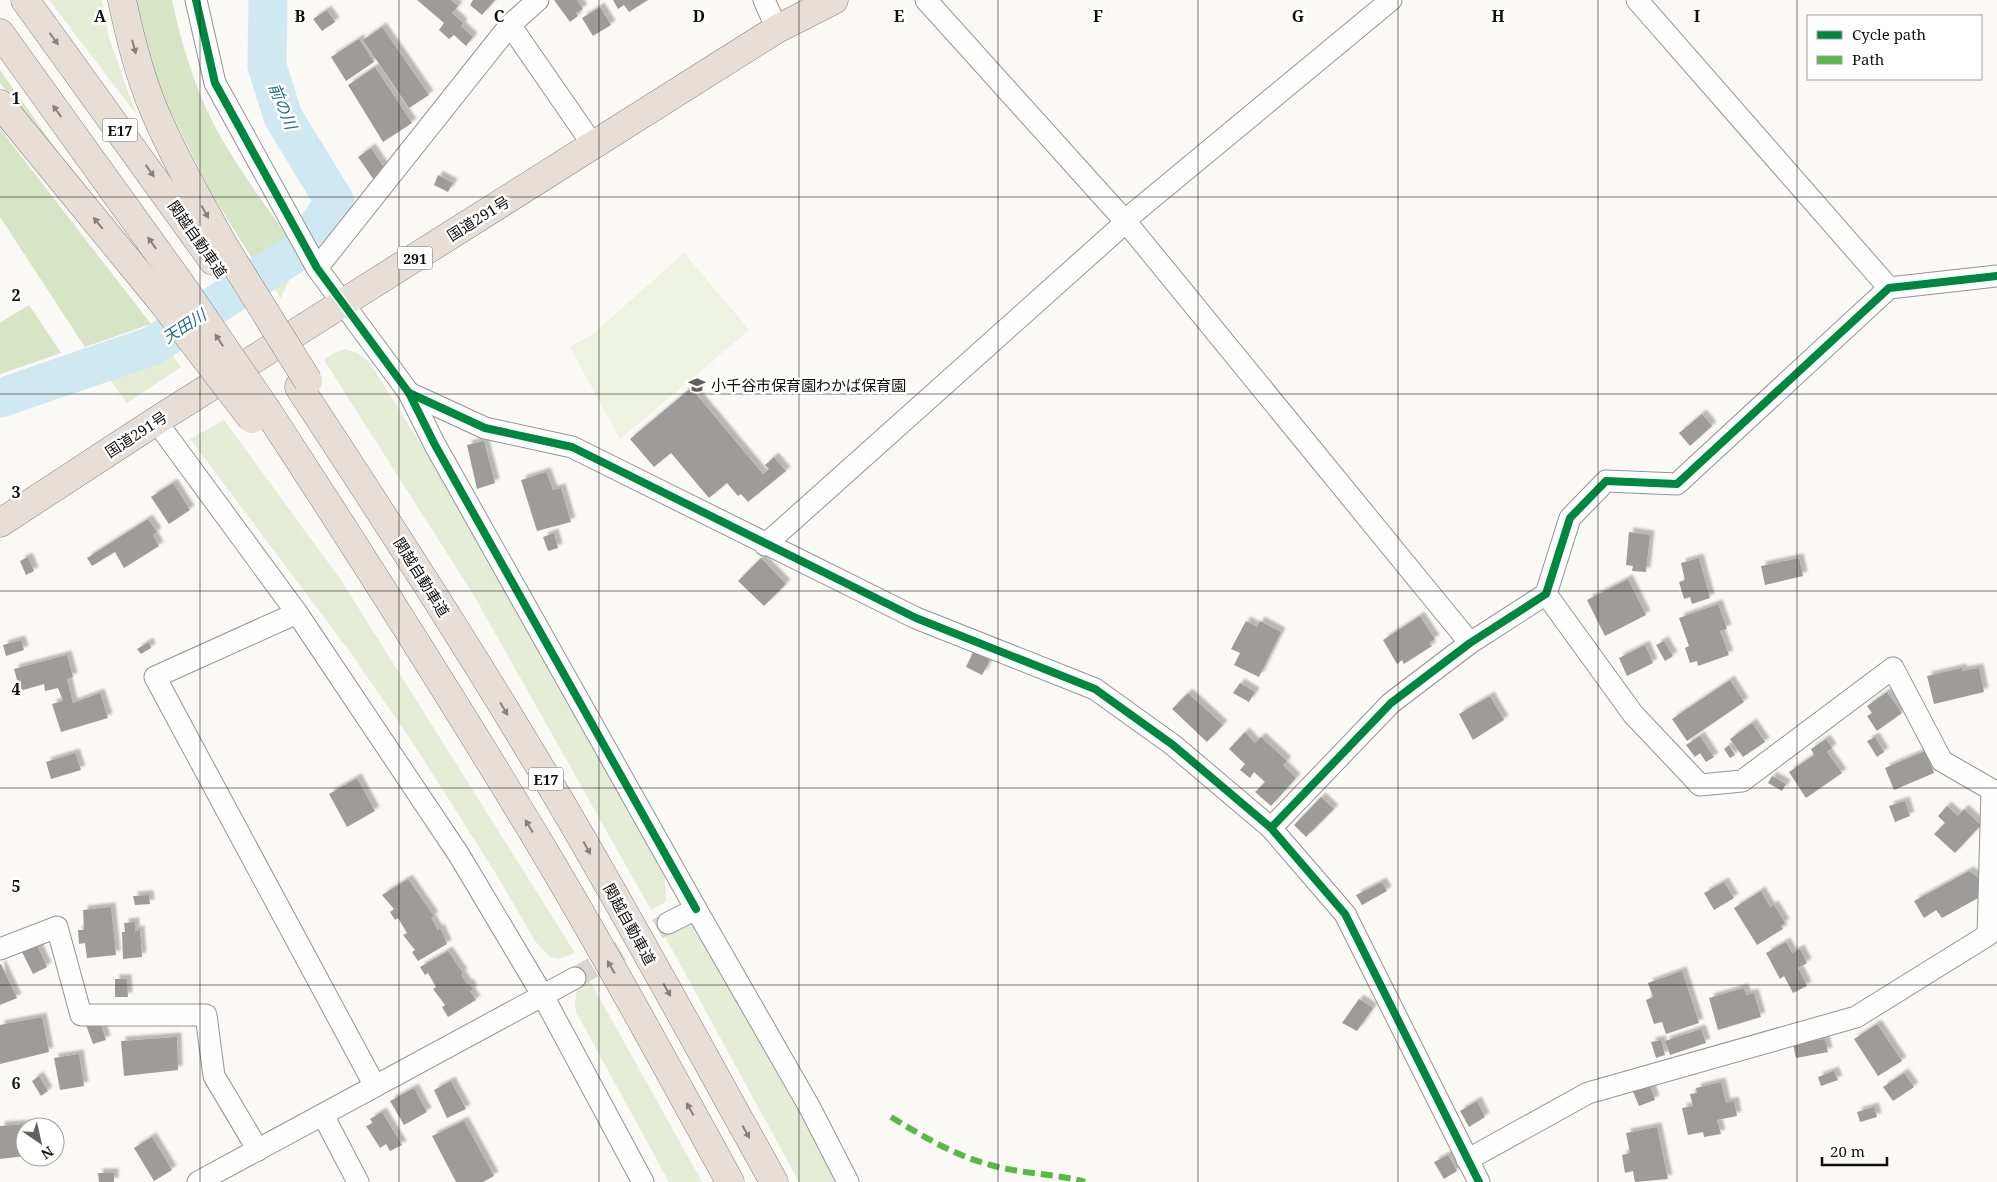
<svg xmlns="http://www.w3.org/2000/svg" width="1997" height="1182" font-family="'Noto Serif','Noto Sans JP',serif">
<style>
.green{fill:#e6edd7}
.forest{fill:#d8e4c6}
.pitch{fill:#eef2e0}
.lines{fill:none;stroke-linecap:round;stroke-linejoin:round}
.river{stroke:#cfe8f1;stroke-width:39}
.building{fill:#9e9c9a;filter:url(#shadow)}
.minor-tunnel{stroke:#d7d6d2;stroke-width:21;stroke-dasharray:21 11;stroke-linecap:butt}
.minor-casing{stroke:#959493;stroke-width:23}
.highway-casing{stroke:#828280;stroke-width:29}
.minor{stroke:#fefefe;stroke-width:21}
.highway{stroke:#e7ded8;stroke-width:28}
.highway-bridge-casing{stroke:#828280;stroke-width:29;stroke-linecap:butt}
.highway-bridge{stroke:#e7ded8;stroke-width:28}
.quiet{stroke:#58b947;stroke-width:6;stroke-dasharray:12 6;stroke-linecap:butt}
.cycleway-casing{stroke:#fff;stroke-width:11}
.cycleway{stroke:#00873e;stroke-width:8}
.oneway{fill:#86817e}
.grid{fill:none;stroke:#0f0f0f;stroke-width:1;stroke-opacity:0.55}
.labels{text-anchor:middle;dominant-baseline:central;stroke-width:5;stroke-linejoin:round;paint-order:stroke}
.shield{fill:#fff;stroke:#575757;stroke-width:1}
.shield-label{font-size:14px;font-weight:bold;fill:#0f0f0f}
.street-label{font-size:15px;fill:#0f0f0f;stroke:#fff}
.poi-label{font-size:15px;fill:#0f0f0f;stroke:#fff;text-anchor:start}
.water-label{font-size:16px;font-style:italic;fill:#266d92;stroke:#fff}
.grid-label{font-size:16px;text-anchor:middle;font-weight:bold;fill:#0f0f0f;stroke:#fff;stroke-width:5;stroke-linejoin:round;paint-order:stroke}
</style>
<defs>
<filter id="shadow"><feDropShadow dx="4.5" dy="-4.5" stdDeviation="1" flood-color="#0004"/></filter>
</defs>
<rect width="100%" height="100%" fill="#faf9f5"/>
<g class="green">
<path d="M49,0H102L109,38L136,114Z"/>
<path d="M297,255L299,258L281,298L267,279L276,272L287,279L291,270L283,265Z"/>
<path d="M166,346L181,367L127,403L101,368Z"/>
<path d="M345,349L358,353L370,363L495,563L658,858L665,877L666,902L651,910L473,594L324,360L334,353Z"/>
<path d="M224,420L341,580L575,953L558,959L550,957L535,941L498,877L413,743L350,652L190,439Z"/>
<path d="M687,923L695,927L838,1182H799L662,931Z"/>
<path d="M589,979L702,1182H669L576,1012L575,1003L577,987Z"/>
</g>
<g class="forest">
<path d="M133,0H172C183,53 201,107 231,154C248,182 268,209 287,236L274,252L255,263L211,193L156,82Z"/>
<path d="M0,70L112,228L0,83Z"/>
<path d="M0,129L151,324L85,347L0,217Z"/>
<path d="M29,305L61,353L0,374V323Z"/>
</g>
<path class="pitch" d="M684,253L749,330L620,439L570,347L593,334Z"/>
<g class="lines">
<path class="river" d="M0,398L152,346L300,250L335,202L283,117L267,66L268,0"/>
</g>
<g class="building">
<path d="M417,0H451L458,6L452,13L463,23L461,26L473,37L466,46L454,35L449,39L439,30L444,23Z"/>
<path d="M473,0H495L482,15L470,5Z"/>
<path d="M554,0H577L583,9L576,13L578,16L570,22Z"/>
<path d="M613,0H648L629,12L624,5L618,9Z"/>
<path d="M600,7L611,25L593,36L582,18Z"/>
<path d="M327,10L335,22L322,31L313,19Z"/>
<path d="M382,27L429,95L409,108L363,40Z"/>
<path d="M359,39L374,62L346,81L331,57Z"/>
<path d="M375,67L412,123L383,142L348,85Z"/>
<path d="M371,148L387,172L374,180L358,157Z"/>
<path d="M438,175L453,183L448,192L434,185Z"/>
<path d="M691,388L763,474L769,469L765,465L774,457L786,471L748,502L741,494L738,496L727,483L709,498L671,453L654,467L630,439Z"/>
<path d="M1702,414L1712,426L1690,446L1679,433Z"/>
<path d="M484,441L495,483L477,489L467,445Z"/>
<path d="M546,472L553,490L561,488L571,522L537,531L521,480Z"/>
<path d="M173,483L190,510L169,524L151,497Z"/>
<path d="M148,519L157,532L153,535L159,546L124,568L115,552L92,566L87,558Z"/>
<path d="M1629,532L1650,535L1646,572L1632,571L1633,566L1626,565Z"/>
<path d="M554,533L558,548L548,551L543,537Z"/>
<path d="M28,557L34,571L26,575L20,561Z"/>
<path d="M761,558L786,584L764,606L738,581Z"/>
<path d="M1699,558L1710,598L1692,604L1690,597L1684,599L1679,582L1685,580L1681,563Z"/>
<path d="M1799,558L1803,576L1765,585L1761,566Z"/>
<path d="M1628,579L1646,615L1605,636L1587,600Z"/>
<path d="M1718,604L1727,629L1720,631L1729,655L1698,666L1697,661L1690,663L1685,648L1689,646L1679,618Z"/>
<path d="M1420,616L1435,639L1429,643L1432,646L1404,664L1402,660L1397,664L1383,640Z"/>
<path d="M1246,621L1257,627L1260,621L1281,632L1259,677L1234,665L1240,653L1231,649Z"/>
<path d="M21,640L24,650L6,656L3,645Z"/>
<path d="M1664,641L1673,656L1665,661L1656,645Z"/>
<path d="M149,642L151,648L141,654L137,649Z"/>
<path d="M1645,645L1653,663L1627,676L1619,658Z"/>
<path d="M973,652L990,660L982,675L966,667Z"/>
<path d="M67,655L73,677L67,679L73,703L100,693L108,718L61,732L52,704L63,701L58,688L45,691L44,684L20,691L14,669Z"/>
<path d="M1962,668V671L1979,668L1984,692L1934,704L1927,676Z"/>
<path d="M1730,680L1744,702L1687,741L1672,719Z"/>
<path d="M1240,683L1255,692L1249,702L1233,693Z"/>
<path d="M1887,692L1902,713L1877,731L1867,716L1872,713L1867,706Z"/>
<path d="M1188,693L1223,725L1207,742L1172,709Z"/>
<path d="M1490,696L1504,720L1473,740L1459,714Z"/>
<path d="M1752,723L1765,742L1743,757L1730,739Z"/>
<path d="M1245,732L1255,743L1261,737L1287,761L1283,765L1296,778L1271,806L1255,792L1265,782L1254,772L1250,778L1240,770L1245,764L1229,749Z"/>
<path d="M1700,736L1714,757L1706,762L1700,753L1695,757L1686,745Z"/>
<path d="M1875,737L1884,752L1877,757L1867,741Z"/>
<path d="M1826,739L1832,748L1827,752L1842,773L1806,798L1789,772L1814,755L1811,749Z"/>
<path d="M1729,745L1735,755L1730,758L1724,749Z"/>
<path d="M1925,751L1934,773L1894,790L1885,768Z"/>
<path d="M75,753L81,770L51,779L46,762Z"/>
<path d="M1772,776L1786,784L1782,791L1768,783Z"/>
<path d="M357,778L375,811L347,827L329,794Z"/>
<path d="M1321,797L1334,809L1306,837L1294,825Z"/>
<path d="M1905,801L1910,816L1895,822L1889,806Z"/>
<path d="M1947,806L1958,816L1964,809L1981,825L1955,853L1934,834L1945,823L1938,816Z"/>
<path d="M1969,871L1982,880L1980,897L1942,918L1936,910L1924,918L1914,901Z"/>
<path d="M408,879L434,916L431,918L438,930L440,928L447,944L418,961L412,952L415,950L403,935L407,933L398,918L395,920L390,912L394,909L382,895Z"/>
<path d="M1382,882L1387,891L1362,905L1356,895Z"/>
<path d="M1724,882L1734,898L1714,910L1704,893Z"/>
<path d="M1761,891L1770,907L1774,905L1785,923L1781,926L1783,929L1757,945L1734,908Z"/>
<path d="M149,895L150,904L135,905L133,896Z"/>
<path d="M111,907L116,955L87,958L85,943L79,944L78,930H84L83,910Z"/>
<path d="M135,922V931L140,930L142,957L123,959L122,932H125L124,923Z"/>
<path d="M1786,942L1792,953L1800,949L1807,963L1798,968L1807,986L1793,993L1784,976L1780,979L1766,953Z"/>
<path d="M36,943L47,967L33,974L21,950Z"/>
<path d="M448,951L463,973L461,974L467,984L469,983L473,990L470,991L476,1000L448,1017L442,1007L445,1005L433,989L436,987L428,973L425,975L420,967Z"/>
<path d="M1,964L17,998L0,1005V965Z"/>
<path d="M1682,971L1699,1023L1666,1034L1662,1022L1654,1024L1646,1000L1653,997L1648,983Z"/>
<path d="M115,979H127L128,997H115Z"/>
<path d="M1744,988L1746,995L1754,993L1761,1017L1718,1030L1709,998Z"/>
<path d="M1359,999L1373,1008L1357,1031L1342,1023Z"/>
<path d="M42,1017L49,1052L0,1064V1025Z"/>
<path d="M99,1019L106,1040L93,1044L86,1025Z"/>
<path d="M1877,1024L1902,1061L1878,1076L1854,1039Z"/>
<path d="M1701,1029L1706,1043L1670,1055L1665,1041Z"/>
<path d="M177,1037L178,1070L124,1076L121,1041Z"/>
<path d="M1825,1039L1828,1052L1796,1058L1793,1044Z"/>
<path d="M1661,1040L1665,1055L1656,1058L1651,1042Z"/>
<path d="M79,1054L84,1086L60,1090L54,1058Z"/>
<path d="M1834,1071L1838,1080L1821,1086L1818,1077Z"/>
<path d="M1904,1073L1914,1087L1893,1101L1883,1087Z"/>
<path d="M39,1076L48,1091L41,1096L32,1081Z"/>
<path d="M451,1081L466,1109L447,1118L434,1090Z"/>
<path d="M1721,1082L1726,1103L1734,1101L1737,1116L1717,1120L1721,1134L1704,1137L1703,1132L1688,1135L1682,1108L1693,1106L1690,1094L1697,1093L1696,1088Z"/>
<path d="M1649,1083L1655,1100L1639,1106L1632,1089Z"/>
<path d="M414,1088L427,1112L404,1125L390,1101Z"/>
<path d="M1477,1101L1485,1117L1469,1127L1460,1111Z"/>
<path d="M1874,1107L1877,1117L1860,1122L1857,1112Z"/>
<path d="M382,1112L402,1145L390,1151L386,1144L380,1148L366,1126L373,1123L370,1119Z"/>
<path d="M464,1121L494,1176L483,1182H456L432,1136Z"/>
<path d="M28,1124V1127H25V1156L0,1159V1126Z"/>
<path d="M1657,1127L1668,1179L1635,1182L1633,1171L1625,1173L1622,1155L1630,1153L1626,1133Z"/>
<path d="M152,1137L172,1170L154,1181L134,1148Z"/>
<path d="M1448,1155L1457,1171L1444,1179L1434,1162Z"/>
<path d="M98,1173H114V1182H99Z"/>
</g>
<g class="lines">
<path class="minor-tunnel" d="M575,978L668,923"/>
<g class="minor-casing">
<g id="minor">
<path d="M196,0L215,83L317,268L409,393L435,445L696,909"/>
<path d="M764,0L777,29"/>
<path d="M926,0L1126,222L1470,643"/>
<path d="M1637,0L1889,288"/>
<path d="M510,25L593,145"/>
<path d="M1124,221L1391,0"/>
<path d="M317,268L510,25L538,0"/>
<path d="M409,393L485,428L572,447L916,618L1095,689L1173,745L1271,828L1345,914L1479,1182"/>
<path d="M156,421L297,613L459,855L543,996L643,1182"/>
<path d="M765,545L1126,222"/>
<path d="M1546,594L1633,714L1700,785L1742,781L1893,668L1942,761L1992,790"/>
<path d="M297,613L155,677L375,1086"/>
<path d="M1271,828L1391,703L1470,643L1546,594L1570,518L1606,481L1677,484L1889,288L1997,276"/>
<path d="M668,923L696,909L810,1108L848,1182"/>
<path d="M0,949L57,927L81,1015H206L214,1076L258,1150"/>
<path d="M323,1115L358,1182"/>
<path d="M1467,1160L1588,1093L1856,1017L1988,935L1992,790"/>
<path d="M198,1182L575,978"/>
</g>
</g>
<g class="highway-casing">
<g id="highway">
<path d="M25,0L213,261"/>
<path d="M122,0C130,37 139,75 154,110C174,157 199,201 224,246"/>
<path d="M0,33L180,283"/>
<path d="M0,104L162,302"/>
<path d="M299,387C396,535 492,683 581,837C647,951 710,1067 774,1182"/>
<path d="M266,409C362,556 456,704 546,854C610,962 670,1072 730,1182"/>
<path d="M0,523L156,421L777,29L834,0"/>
</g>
</g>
<use href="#minor" class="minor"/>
<use href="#highway" class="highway"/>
<g class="highway-bridge-casing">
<g id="highway-bridge">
<path d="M224,246L308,381"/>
<path d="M180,283L266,409"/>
<path d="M162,302L252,419"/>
</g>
</g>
<use href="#highway-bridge" class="highway-bridge"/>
<path class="quiet" d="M891,1117C922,1136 952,1154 987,1164C1019,1174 1053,1173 1085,1182"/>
<g class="cycleway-casing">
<g id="cycleway">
<path d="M196,0L215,83L317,268L409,393L435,445L696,909"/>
<path d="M409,393L485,428L572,447L916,618L1095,689L1173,745L1271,828L1345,914L1479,1182"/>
<path d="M1271,828L1391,703L1470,643L1546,594L1570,518L1606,481L1677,484L1889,288L1997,276"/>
</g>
</g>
<use href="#cycleway" class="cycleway"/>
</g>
<defs><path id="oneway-solid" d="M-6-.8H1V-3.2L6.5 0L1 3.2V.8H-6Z" transform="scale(1.25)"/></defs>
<g class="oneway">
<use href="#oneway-solid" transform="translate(54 39) rotate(54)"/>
<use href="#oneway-solid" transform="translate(134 47) rotate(75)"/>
<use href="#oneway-solid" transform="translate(57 111) rotate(-126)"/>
<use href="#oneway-solid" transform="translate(150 171) rotate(55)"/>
<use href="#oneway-solid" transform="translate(205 212) rotate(61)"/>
<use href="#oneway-solid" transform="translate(98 223) rotate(-129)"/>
<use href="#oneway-solid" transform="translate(152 243) rotate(-125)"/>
<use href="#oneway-solid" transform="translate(219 340) rotate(-124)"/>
<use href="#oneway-solid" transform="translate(504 709) rotate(59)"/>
<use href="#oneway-solid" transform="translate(529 826) rotate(-121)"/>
<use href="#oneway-solid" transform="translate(587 848) rotate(61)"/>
<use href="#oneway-solid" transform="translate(611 967) rotate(-120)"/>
<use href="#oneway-solid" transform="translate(667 990) rotate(61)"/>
<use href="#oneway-solid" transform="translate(690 1109) rotate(-119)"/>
<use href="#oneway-solid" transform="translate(746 1132) rotate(61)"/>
</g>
<path class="grid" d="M200,0V1182M399,0V1182M599,0V1182M799,0V1182M998,0V1182M1198,0V1182M1398,0V1182M1598,0V1182M1797,0V1182M0,197H1997M0,394H1997M0,591H1997M0,788H1997M0,985H1997"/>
<defs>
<g id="school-bare" transform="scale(1.35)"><path d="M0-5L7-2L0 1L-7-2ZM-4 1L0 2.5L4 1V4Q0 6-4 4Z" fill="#616160" stroke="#fff" stroke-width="2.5" paint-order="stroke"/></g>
</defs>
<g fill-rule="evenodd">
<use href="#school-bare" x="697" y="385"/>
</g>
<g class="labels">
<g class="shield">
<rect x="102.5" y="118.5" width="35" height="23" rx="4"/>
<rect x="397.5" y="246.5" width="35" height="23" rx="4"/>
<rect x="528.5" y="767.5" width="35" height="23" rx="4"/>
</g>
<g class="shield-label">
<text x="120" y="130">E17</text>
<text x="415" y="258">291</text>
<text x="546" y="779">E17</text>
</g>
<g class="street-label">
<text transform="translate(478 218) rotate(-32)">国道291号</text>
<text transform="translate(198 239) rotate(55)">関越自動車道</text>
<text transform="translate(136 434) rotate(-33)">国道291号</text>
<text transform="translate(422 577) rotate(58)">関越自動車道</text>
<text transform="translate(630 924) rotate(61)">関越自動車道</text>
</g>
<g class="poi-label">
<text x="711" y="385">小千谷市保育園わかば保育園</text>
</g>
<g class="water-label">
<text transform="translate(283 106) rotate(68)">前の川</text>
<text transform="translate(184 326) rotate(-33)">天田川</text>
</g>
</g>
<g class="grid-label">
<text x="100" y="22">A</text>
<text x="300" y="22">B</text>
<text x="499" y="22">C</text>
<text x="699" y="22">D</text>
<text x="899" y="22">E</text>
<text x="1098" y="22">F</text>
<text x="1298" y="22">G</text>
<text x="1498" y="22">H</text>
<text x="1697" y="22">I</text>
<text x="16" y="104">1</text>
<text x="16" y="301">2</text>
<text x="16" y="498">3</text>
<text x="16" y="695">4</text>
<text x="16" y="892">5</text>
<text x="16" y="1089">6</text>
</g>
<rect x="1807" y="15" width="175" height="65" fill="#ffffff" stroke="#9f9f9f"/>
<rect x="1817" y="31" width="25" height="8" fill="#00873e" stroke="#9f9f9f"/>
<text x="1852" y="40" font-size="15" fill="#0f0f0f">Cycle path</text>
<rect x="1817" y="56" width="25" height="8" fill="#58b947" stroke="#9f9f9f"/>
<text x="1852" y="65" font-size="15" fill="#0f0f0f">Path</text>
<g transform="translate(40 1142) rotate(146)"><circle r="24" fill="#ffffff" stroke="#9f9f9f"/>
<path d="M0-4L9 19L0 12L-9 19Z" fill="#616160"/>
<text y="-8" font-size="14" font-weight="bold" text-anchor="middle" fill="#0f0f0f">N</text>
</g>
<path d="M1822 1157v8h65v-8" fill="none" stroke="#0f0f0f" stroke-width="2.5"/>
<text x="1830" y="1157" font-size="15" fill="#0f0f0f" stroke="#ffffff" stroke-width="4" paint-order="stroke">20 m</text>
</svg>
